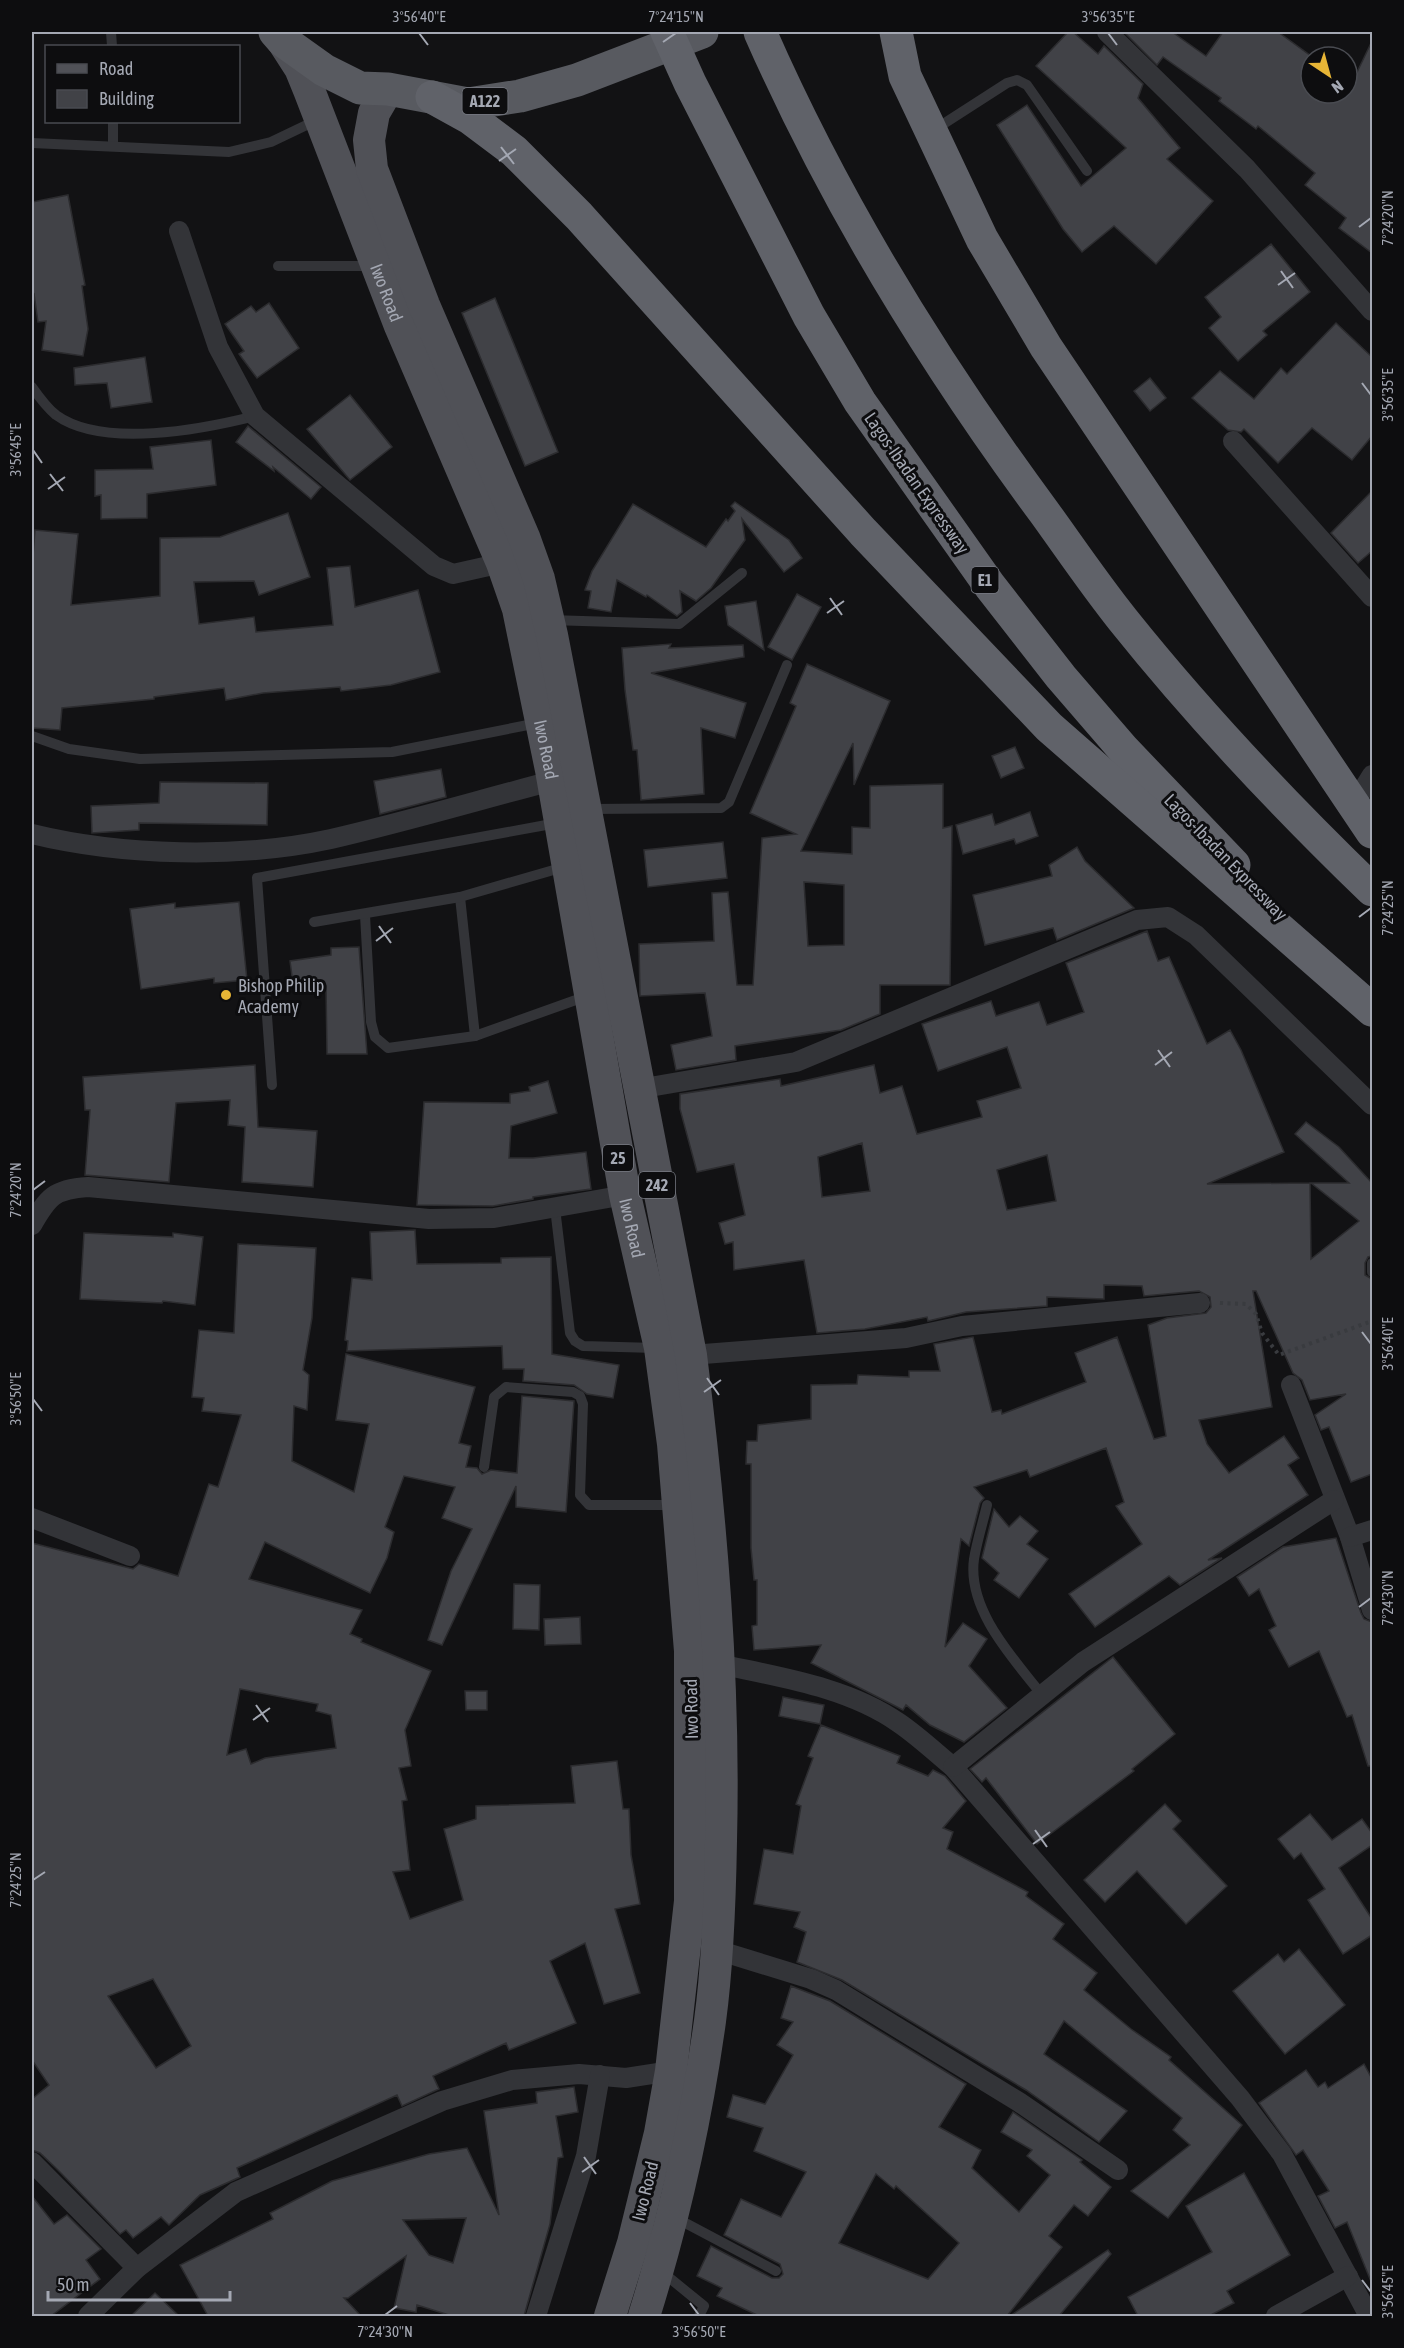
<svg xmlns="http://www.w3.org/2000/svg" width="1404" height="2348" font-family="'Asap Condensed',sans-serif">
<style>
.building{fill:#414247;stroke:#2c2c2f;stroke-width:1.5;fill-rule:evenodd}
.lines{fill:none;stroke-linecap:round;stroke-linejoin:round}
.path{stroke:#393b3f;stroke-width:4;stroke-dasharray:3 4.5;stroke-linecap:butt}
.service{stroke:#333438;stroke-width:10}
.minor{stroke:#333438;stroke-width:20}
.primary{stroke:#505157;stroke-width:32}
.trunk{stroke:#585a60;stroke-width:33}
.motorway{stroke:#606269;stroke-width:33}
.ticks{fill:none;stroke:#a4a8b3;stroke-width:2}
.poi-dot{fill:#e7b536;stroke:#0d0d0f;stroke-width:2}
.labels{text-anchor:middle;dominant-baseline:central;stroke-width:6;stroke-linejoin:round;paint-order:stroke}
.shield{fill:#0d0d0f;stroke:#777a82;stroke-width:1.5}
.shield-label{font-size:16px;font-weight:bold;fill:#a4a8b3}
.street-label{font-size:18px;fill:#a4a8b3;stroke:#0d0d0f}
.poi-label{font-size:18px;fill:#a4a8b3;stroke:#0d0d0f;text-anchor:start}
.neatline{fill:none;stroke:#a4a8b3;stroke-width:2}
.ticks-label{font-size:15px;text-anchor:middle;fill:#a4a8b3}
</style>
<rect width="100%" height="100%" fill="#121214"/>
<g class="building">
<path d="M1068,32H1073L1098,54L1104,46L1143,84L1138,98L1180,148L1167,159L1213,201L1156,264L1114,226L1082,252L1063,229L997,125L1027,105L1081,186L1126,148L1036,66Z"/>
<path d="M1124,32H1172L1206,56L1223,32H1278L1311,56L1303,67L1311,73V93H1347L1372,41V253L1339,228L1346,218L1305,185L1315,173L1258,126L1256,129L1219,101L1221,98L1163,57L1157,65Z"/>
<path d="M68,195L85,285L82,286L88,329L83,356L42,350L46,321L38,322L34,294L32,295V202Z"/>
<path d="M1271,244L1310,292L1263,331L1267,335L1238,361L1209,328L1221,317L1205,297Z"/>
<path d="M495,298L558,452L525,466L462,313Z"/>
<path d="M269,303L299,348L257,378L239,354L244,351L225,324L251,306L256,312Z"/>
<path d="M1336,323L1372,357V436L1352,460L1312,428L1278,463L1244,429L1241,432L1228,430L1192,398L1220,371L1254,399L1281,368L1287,374Z"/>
<path d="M145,357L152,402L111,408L107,383L75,385L74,368Z"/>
<path d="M1150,378L1166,398L1150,411L1134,391Z"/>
<path d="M350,395L392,447L350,480L307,429Z"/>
<path d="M248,426L321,487L311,499L273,467L274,471L236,442Z"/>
<path d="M211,440L216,485L147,494V518L101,519V495L95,496V470L153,469L150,447Z"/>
<path d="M1372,491V551L1358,563L1331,533Z"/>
<path d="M735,502L789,540L802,558L784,572L742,519L745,540L711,588L696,601L680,591L682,612L677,616L647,595L646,597L617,580L611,612L588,608L591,591L585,590L592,571L633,504L706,547L726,519L728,521L735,511L731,506Z"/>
<path d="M288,513L310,577L259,595L254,581L194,582L199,624L254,617L256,632L333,625L327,568L350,566L355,607L418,590L440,672L391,685L341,691L340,687L263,693L226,700L224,688L154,697V699L62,708L60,730L32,728V569L35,530L78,534L71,605L160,596V538L220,537Z"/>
<path d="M797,594L821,607L792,660L768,647Z"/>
<path d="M756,601L764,650L728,625L725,606Z"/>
<path d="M671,644L669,648L743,645L744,657L651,673L746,703L735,738L701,728L704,794L641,800L637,750H633L625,690L622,648Z"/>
<path d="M807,664L890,701L854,785L853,743L801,851L852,854V827L870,828V786L943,784V828L952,826L950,985H880V1014L841,1030L735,1046L736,1060L676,1070L671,1045L712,1036L705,993L640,996L639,944L714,941L712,893L728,892L737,985H753L762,838L796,834L750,813L796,706L790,703ZM804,882L844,885V945L808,946Z"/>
<path d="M1015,747L1024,768L1001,778L992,756Z"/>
<path d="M441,769L446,797L380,814L374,781Z"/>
<path d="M160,782L268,783L267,825L139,823V830L92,833L91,806L159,803Z"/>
<path d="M1030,812L1038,836L1016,844L1014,839L963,854L956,825L992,814L995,825Z"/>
<path d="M723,842L727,878L648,887L644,850Z"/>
<path d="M1077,847L1085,861L1134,908L1057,940L1053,928L985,945L973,895L1052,876L1049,865Z"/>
<path d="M239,902L247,980L214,983V978L141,989L130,909L175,903V908Z"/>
<path d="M1147,931L1158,961L1169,957L1207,1044L1230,1030L1241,1050L1284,1152L1207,1184L1310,1183L1311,1259L1359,1221L1311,1183H1349L1295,1134L1306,1122L1339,1147L1372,1183V1256L1368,1257L1365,1263V1275L1372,1279V1474L1351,1482L1329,1427L1321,1430L1315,1415L1346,1394L1310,1400L1302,1380L1293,1373L1256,1291H1253L1272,1407L1199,1420L1207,1444L1229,1473L1284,1436L1299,1458L1288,1465L1308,1495L1208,1560L1222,1558L1180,1585L1169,1576L1095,1627L1069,1594L1142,1544L1116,1506L1124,1502L1106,1448L1030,1477L1027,1470L974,1487L984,1498L980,1503L969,1546L961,1539L945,1647L963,1623L987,1639L969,1666L1007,1708L964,1742L930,1725L906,1705L903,1710L811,1663L821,1645L754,1650L752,1626L757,1625V1580H754L751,1548V1464H746L747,1441H757L758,1425L811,1419V1385L857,1384L858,1375L909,1377V1371H940L934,1344L973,1337L992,1412L1001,1410L1002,1414L1086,1382L1075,1353L1117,1337L1154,1439L1166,1436L1148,1325L1167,1318L1206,1313L1211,1307L1210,1297L1199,1291L1144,1296L1142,1286L1104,1285V1299L1047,1297V1306L966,1312L928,1321L927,1317L865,1329L817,1333L804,1260L734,1270L733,1242L725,1244L719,1223L745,1215L734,1164L697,1172L680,1109V1094L780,1079L781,1086L874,1065L880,1093L902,1086L917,1134L982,1117L977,1101L1021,1088L1007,1047L938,1071L922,1024L991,1001L996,1016L1039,1002L1047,1025L1084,1012L1066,963ZM862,1143L870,1191L822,1197L818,1157ZM1047,1155L1056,1201L1007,1210L997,1170Z"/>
<path d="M359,947L367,1054H327L326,986L294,991L290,961L331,955V948Z"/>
<path d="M255,1065L258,1127L317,1131L313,1187L242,1182L245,1127L228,1125L230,1100L176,1103L169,1182L85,1175L90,1110H85L83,1077Z"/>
<path d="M548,1081L557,1113L511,1126L509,1158H533L586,1152L591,1189L533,1197V1199L493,1206L417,1205L424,1102L510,1103V1094L530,1091L529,1087Z"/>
<path d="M415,1230L417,1264L501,1263V1258L551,1257L552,1354L619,1365L613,1398L587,1394L574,1385L523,1381L524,1369H503L502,1346L347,1351L348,1341L345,1340L352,1278L372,1280L370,1232Z"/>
<path d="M84,1233L173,1237V1233L203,1237L195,1305L163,1301L162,1303L80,1299Z"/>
<path d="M238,1244L316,1248L312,1318L303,1370L309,1375L307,1410L294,1406L292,1461L354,1492L369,1424L336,1420L346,1354L475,1387L459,1443L471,1446L466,1467L477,1468L482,1474L491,1470L517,1473L522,1396L574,1401L566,1512L516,1507V1486L442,1645L428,1640L451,1571L472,1529L442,1518L455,1487L404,1476L385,1527L394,1532L387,1558L370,1593L265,1542L249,1579L362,1610L350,1634L362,1639L361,1642L431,1671L405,1730L411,1766L399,1768L407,1800L402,1801L410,1870L393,1872L410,1919L463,1900L444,1829L476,1819V1806L575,1803L571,1766L617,1761L623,1809H629L631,1855L640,1904L615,1909L640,1993L604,2004L585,1943L550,1961L576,2023L509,2050L506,2043L433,2076L439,2089L402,2106L397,2095L237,2168L240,2177L200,2195L169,2225L161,2217L133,2238L126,2230L120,2234L58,2170L40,2153L32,2150V2099L49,2085L32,2060V1543L133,1569L139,1564L178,1576L209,1484L218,1487L241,1415L202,1411L204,1398L192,1397L199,1330L234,1333ZM240,1689L318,1704L316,1711L331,1715L336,1748L265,1758L251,1764L246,1749L227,1755ZM153,1979L191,2046L156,2068L108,1996Z"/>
<path d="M994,1509L1009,1527L1020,1516L1038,1531L1027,1544L1048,1559L1019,1598L994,1580L999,1573L982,1558Z"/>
<path d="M1336,1538L1361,1613L1364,1619L1372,1622V1766H1368L1352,1715L1347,1717L1319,1651L1289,1667L1269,1630L1276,1626L1259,1589L1249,1596L1237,1577L1283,1547Z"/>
<path d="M514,1584L540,1585L539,1630L513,1629Z"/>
<path d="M580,1617L581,1644L545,1645L544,1619Z"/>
<path d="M1113,1657L1175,1734L1132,1769L1134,1771L1037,1844L986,1778L982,1782L970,1769Z"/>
<path d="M465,1691H487V1710H466Z"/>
<path d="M783,1697L824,1705L820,1724L779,1716Z"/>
<path d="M821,1725L900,1756L897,1763L928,1776L933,1770L945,1776L966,1801L943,1828L953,1832L947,1849L1028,1892L1026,1896L1064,1924L1053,1939L1097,1973L1084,1990L1131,2029L1171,2057L1169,2060L1242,2125L1168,2218L1131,2191L1190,2145L1173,2130L1182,2118L1064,2021L1044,2054L1127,2111L1099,2142L1026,2090L842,1980L797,1962L806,1932L794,1927L800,1912L754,1904L764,1849L793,1854L801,1806L796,1804L813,1758L808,1756Z"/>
<path d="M1165,1804L1181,1821L1173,1829L1227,1886L1186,1924L1137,1871L1105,1902L1084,1880Z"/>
<path d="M1310,1814L1332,1840L1362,1819L1372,1833V1845L1339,1868L1372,1919V1935L1343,1954L1308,1900L1325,1889L1301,1853L1294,1859L1278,1839Z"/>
<path d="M1299,1949L1345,2005L1285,2054L1233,1991L1278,1954L1284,1962Z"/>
<path d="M791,1986L830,2001L966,2084L939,2127L981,2150L972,2168L1019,2212L1050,2175L1027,2156L1032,2150L1001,2132L1013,2112L1082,2160L1080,2162L1111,2187L1088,2216L1074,2205L1049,2236L1062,2247L1007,2316H759L717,2296L722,2288L697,2276L711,2246L772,2278H779L783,2274L780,2264L724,2235L741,2199L781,2217L806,2172L754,2151L763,2128L727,2117L733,2095L765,2104L793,2055L777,2045L793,2022L781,2018ZM876,2174L894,2189L896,2186L959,2243L928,2279L839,2243Z"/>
<path d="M1364,2064L1372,2079V2284L1347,2222L1335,2228L1318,2196L1329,2191L1303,2150L1296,2155L1259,2103L1306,2070L1318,2087L1325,2082L1328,2088Z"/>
<path d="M574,2087L578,2112L556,2116L563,2157L558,2158L550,2224L524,2316H452L417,2305L416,2312L394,2308L406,2256L348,2298H344L361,2316H208L180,2265L273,2219L270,2213L332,2181L429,2154L467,2148L499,2215L484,2111L537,2103L536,2092ZM466,2218L453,2263L429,2255L403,2220Z"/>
<path d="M1244,2173L1290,2255L1227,2291L1234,2303L1209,2316H1138L1128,2297L1212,2252L1186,2206Z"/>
<path d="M32,2196L54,2224L67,2215L101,2249L86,2260L100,2279L51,2316H32Z"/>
<path d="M1108,2250L1111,2254L1059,2316H1010Z"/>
<path d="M155,2293L179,2316H131Z"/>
</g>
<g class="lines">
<path class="path" d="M1220,1303L1246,1304L1256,1314L1262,1333L1279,1355L1372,1321"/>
<g class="service">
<path d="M111,32L112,46"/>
<path d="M113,122V146"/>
<path d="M934,130L1007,83L1017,80L1027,85L1087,171"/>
<path d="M32,143L229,152L271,142L317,120"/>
<path d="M278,266H372"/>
<path d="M32,387C39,397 46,407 56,415C103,449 203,429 255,416"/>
<path d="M550,620L679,624L742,573"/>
<path d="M32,736L69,749L140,759L392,752L538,723"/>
<path d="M589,809L721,808L729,802L787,665"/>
<path d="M460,897L475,1036"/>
<path d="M365,915L371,1022L375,1037L388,1048L475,1036L587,996"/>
<path d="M314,922L460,897L564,867"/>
<path d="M272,1085L257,878L557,823"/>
<path d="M555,1208L570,1333L575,1341L583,1346L656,1348"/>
<path d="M1372,1263V1272"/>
<path d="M484,1467L494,1397L506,1387L573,1392L580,1396L583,1404L580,1495L589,1505H677"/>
<path d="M987,1505C983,1522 977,1541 974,1559C967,1610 1013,1658 1042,1695"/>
<path d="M674,2217L776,2271"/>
<path d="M661,2271L704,2306L699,2316"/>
</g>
<g class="minor">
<path d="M1107,32L1247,169L1372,311"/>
<path d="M179,231L218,347L255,416L434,566L453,574L502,563"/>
<path d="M1233,441L1372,597"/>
<path d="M1354,804L1372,775"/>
<path d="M32,834C122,856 239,859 331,839C405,822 479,800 552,781"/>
<path d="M638,1089L796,1062L1137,920L1168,917L1196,935L1372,1105"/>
<path d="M32,1225C48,1197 54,1189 88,1187L429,1219L494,1218L625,1195"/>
<path d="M691,1355L906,1338L962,1326L1200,1303"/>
<path d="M1291,1385L1350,1537L1372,1610"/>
<path d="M32,1518L130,1556"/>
<path d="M1350,1537L1372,1530"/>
<path d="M719,1664C779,1677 848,1687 899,1723C918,1736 935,1752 953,1767L1240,2098L1282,2154L1369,2316"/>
<path d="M953,1767L1083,1662L1334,1500"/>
<path d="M717,1950L811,1979L836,1990L1019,2102L1118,2170"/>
<path d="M32,2162L137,2268"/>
<path d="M88,2316L137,2268L236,2192L442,2101L512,2080L579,2074L626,2078L671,2071"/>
<path d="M536,2316L586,2156L600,2075"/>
<path d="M1276,2316L1348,2276"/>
</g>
<g class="primary">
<path id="s1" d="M282,40L300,68L309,90L400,326L502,563L518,609L551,770L625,1195L660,1348L673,1444L690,1651V1901L671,2071L660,2133L633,2243L610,2316"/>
<path d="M388,89L374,113L369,140L372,169L424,305L524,537L539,579L552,635L691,1355C711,1517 725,1678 721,1841C720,1901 718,1962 710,2021C696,2122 674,2220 644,2316"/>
</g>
<path class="trunk" d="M275,32L282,40L324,70L360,88L388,89L468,104L520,96L577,80L702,32"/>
<g class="motorway">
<path d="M667,32L690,83L809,316L860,402L990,586L1061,677L1124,750L1234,865"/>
<path d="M760,32C835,203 933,362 1044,512C1070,548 1095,585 1123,620C1199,715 1284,805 1372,890"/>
<path d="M896,32L905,76L982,239L1046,347L1372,832"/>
<path d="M432,97L470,118L514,151L579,216L863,532L1049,727L1372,1010"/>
</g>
</g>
<path class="ticks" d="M419,33L428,45M1108,33L1117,45M663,42L676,33M501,147L514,164M499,161L516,149M1359,227L1371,218M1281,271L1293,288M1278,285L1295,273M1362,383L1371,395M33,450L42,463M50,474L63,491M48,489L65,477M830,598L842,615M827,613L844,601M1359,917L1371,908M379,926L391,943M376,941L393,928M1158,1050L1170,1067M1155,1065L1172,1052M33,1190L45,1181M1362,1332L1371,1344M707,1378L719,1395M704,1392L721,1380M33,1399L42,1411M1359,1607L1371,1598M256,1705L268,1722M253,1720L270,1708M1035,1830L1047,1847M1033,1844L1050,1832M33,1880L45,1872M584,2157L596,2174M582,2172L599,2160M1362,2280L1371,2292M690,2303L699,2315M385,2315L397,2306"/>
<circle class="poi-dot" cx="226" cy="995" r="6"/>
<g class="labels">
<g class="shield">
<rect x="462.5" y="88" width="45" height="26" rx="4.5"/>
<rect x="971.5" y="567" width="27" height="26" rx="4.5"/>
<rect x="603" y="1145" width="30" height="26" rx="4.5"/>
<rect x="639" y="1172" width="36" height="26" rx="4.5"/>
</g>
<g class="shield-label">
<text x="485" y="101">A122</text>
<text x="985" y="580">E1</text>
<text x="618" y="1158">25</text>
<text x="657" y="1185">242</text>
</g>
<g class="street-label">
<text stroke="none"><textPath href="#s1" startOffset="274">Iwo Road</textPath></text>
<text transform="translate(917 483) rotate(55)">Lagos-Ibadan Expressway</text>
<text stroke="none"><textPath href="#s1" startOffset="760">Iwo Road</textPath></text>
<text transform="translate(1226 857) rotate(46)">Lagos-Ibadan Expressway</text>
<text stroke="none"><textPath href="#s1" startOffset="1246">Iwo Road</textPath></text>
<text transform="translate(691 1709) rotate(-91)">Iwo Road</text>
<text transform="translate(645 2191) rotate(-76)">Iwo Road</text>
</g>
<g class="poi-label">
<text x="238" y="985">Bishop Philip<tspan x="238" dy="21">Academy</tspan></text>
</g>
</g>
<rect width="1404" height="2348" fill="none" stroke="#0d0d0f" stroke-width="66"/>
<rect x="45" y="45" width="195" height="78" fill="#0d0d0f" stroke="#494b51" stroke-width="1.5"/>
<rect x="57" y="64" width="30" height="9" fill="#505157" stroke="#494b51" stroke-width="1.5"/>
<text x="99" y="75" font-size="18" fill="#a4a8b3">Road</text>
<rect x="57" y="90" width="30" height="18" fill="#414247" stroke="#494b51" stroke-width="1.5"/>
<text x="99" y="105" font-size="18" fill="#a4a8b3">Building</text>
<g transform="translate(1329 75) rotate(144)"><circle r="28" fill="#0d0d0f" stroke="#494b51" stroke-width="1.5"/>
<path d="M0-4.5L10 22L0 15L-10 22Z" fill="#e7b536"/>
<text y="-9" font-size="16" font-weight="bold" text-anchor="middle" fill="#a4a8b3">N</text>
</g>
<path d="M48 2291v9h182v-9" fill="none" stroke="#a4a8b3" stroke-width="3"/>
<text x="57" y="2291" font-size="18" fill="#a4a8b3" stroke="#0d0d0f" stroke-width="4.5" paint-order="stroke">50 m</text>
<rect x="33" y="33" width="1338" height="2282" class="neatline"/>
<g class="ticks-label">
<text x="419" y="22">3°56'40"E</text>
<text x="676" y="22">7°24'15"N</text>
<text x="1108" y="22">3°56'35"E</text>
<text transform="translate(1388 218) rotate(-90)" y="5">7°24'20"N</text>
<text transform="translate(1388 395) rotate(-90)" y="5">3°56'35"E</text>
<text transform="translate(16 450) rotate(-90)" y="5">3°56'45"E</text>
<text transform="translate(1388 908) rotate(-90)" y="5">7°24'25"N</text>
<text transform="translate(16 1190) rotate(-90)" y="5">7°24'20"N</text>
<text transform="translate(1388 1344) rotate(-90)" y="5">3°56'40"E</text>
<text transform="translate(16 1399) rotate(-90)" y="5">3°56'50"E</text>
<text transform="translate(1388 1598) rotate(-90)" y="5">7°24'30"N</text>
<text transform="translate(16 1880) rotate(-90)" y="5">7°24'25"N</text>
<text transform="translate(1388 2292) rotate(-90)" y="5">3°56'45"E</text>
<text x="385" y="2337">7°24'30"N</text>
<text x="699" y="2337">3°56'50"E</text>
</g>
</svg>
